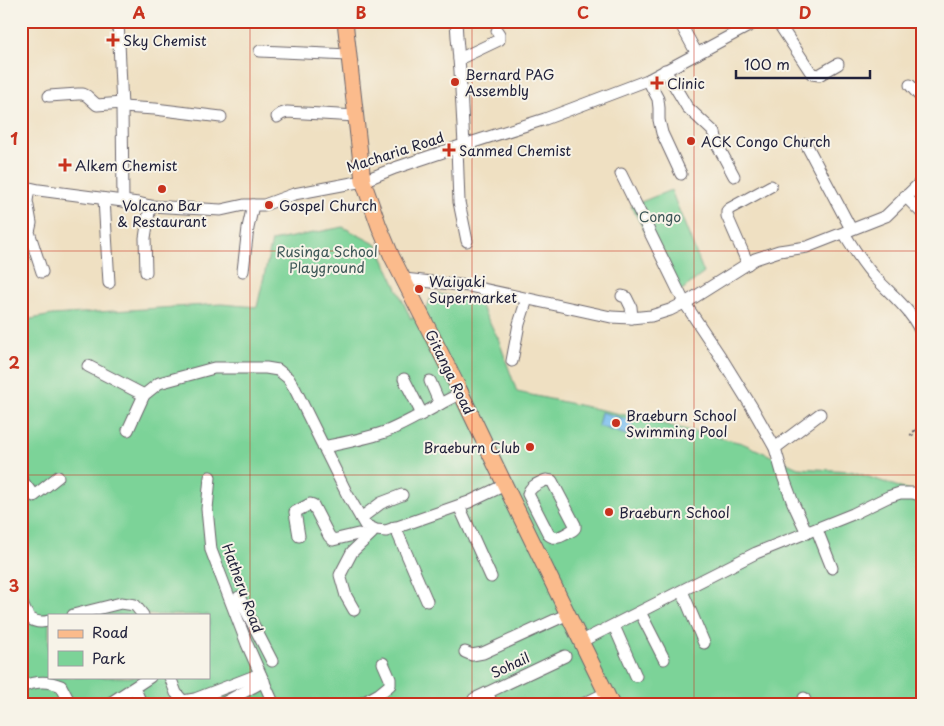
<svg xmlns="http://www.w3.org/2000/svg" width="944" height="726" font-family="'Playpen Sans',sans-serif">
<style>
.green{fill:#7cd398;stroke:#4f7a6a;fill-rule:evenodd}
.water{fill:#79bef0;stroke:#4e7096}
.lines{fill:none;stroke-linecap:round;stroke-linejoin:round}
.minor-casing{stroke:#6a646a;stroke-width:13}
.major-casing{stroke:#6a646a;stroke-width:17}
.path{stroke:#6a646a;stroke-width:2;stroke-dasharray:4 4;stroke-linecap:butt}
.minor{stroke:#fff;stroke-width:11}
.major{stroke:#fbbb8c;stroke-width:15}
.grid{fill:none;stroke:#c8321e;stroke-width:1;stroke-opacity:0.55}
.poi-dot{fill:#c8321e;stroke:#f7f3e8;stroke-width:2}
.labels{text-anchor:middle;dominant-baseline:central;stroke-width:4;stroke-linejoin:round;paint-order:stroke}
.poi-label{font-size:14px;fill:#22223b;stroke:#f7f3e8;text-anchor:start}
.street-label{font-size:14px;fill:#22223b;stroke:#f7f3e8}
.park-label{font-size:14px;fill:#3d5757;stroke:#f7f3e8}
.neatline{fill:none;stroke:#c8321e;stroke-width:2}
.grid-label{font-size:16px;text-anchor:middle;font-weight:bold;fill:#c8321e}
</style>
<rect width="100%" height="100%" fill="#f7f3e8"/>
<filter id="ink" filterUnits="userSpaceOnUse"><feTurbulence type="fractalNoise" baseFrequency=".02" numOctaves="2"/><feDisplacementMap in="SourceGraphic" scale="10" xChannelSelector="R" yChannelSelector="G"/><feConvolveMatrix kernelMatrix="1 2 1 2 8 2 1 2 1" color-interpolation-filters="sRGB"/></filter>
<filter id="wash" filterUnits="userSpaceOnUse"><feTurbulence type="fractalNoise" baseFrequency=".0096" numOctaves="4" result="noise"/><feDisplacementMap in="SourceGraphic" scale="20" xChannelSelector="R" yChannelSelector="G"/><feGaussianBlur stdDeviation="1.12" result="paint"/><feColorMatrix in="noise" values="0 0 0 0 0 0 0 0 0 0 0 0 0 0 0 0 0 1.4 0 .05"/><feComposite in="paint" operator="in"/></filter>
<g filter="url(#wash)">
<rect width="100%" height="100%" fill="#efe0c2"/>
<g class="green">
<path d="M671,190L704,273L678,293L631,206Z"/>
<path d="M343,227L377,245L411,319L427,307L433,293L478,301L498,338L517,392L625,415L742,443L798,468L851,471L923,495V705H21V321L52,315L221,304L257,307L272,241ZM49,615H209V677H49Z"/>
</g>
<path class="water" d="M601,412L633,421L629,436L598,426Z"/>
</g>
<g filter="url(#ink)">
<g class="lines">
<g class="minor-casing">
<g id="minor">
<path d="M118,21L122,107L123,201"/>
<path d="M456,21L457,37L460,71L464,145"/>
<path d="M679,21L697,54"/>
<path d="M777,21L812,74L819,75L838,64"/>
<path d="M260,51L349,55"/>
<path d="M459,59L499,40V34L497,31"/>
<path d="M665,70L687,107L715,133L718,146L734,176"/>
<path d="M648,80L658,99L659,108V120L662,133L681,174"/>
<path d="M910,85L923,100"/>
<path d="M49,96L78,94H83L87,96L97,105L122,103"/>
<path d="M122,107L155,109L221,117"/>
<path d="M277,117L281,114L287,112L356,116"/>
<path d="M806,144L851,229"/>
<path d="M457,147L459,202L467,241"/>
<path d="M621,174L684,302L722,359L753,409L775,448L783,476L793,503L807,533"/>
<path d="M21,186L39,190L138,203L150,206L221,210L244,205H264L294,194L363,181L395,168L464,145L545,119L648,80L758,21"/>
<path d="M29,188L27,201L31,223L29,232L42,272"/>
<path d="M905,196L923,214"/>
<path d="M104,199L109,283"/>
<path d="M844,233C853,248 862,262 873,275C890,294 915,312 923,338"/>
<path d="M748,264L727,216V211L729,209L771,186"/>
<path d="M243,271L248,228L253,205"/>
<path d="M146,272L145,238L150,206"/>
<path d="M404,279L469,286L611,317L631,318L651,316L670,310L690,300L755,259L779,251L807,247L886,216L923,180"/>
<path d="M622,296L626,297L631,307L632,318"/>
<path d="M512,361L519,324L527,299"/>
<path d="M88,366L144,395"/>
<path d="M440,404L461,393"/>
<path d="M422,414L440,404L430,381"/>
<path d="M128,430L144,395L159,383L214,368H266L278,370L288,378L295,389L347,494L365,525L376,530L386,531L469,502L505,485"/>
<path d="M323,447C344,443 365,439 385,432C398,427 410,420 422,414L404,379"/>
<path d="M775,448L820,414"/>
<path d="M210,477L207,509L211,550L247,644L274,705"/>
<path d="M21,479L34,496L58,477"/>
<path d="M546,480L552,481L575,525V528L573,530C565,534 557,541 549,535L528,494C530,486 539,483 546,480Z"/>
<path d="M459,506L491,577"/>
<path d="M361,518L381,503L402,495"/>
<path d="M395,527L427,601"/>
<path d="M817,530L832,568"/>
<path d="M299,536L295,512L310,504L313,505L329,536L333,540L358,534L367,537"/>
<path d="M682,591L704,643"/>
<path d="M239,597L272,661"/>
<path d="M21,601C27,617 31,625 49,621"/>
<path d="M354,610L346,596L340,575L352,552L372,533"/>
<path d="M640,612L664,659"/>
<path d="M73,615L121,603L135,605L143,615"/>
<path d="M614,626L636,676"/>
<path d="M582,641L756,553L853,514L888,497L900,493H913L923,496"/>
<path d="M465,652L472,655L483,653L568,614"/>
<path d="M170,677L176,693L183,701L195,699L260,674"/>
<path d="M21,687C35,681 47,680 61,686L71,705"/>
<path d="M487,693L493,705"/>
<path d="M137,694L142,705"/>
<path d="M804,698L807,705"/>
<path d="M107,705L150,677"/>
<path d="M220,705L264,681"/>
<path d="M359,705L379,694L390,685V679L383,663"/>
<path d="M477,705L474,699L565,656"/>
<path d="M581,705L606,693"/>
</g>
</g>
<g class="major-casing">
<path id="major" d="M345,21L363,181L379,226L392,257L457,385L505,485L612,705"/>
</g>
<path class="path" d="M923,425L910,434L923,443"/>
<use href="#minor" class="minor"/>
<use href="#major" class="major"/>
</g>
</g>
<path class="grid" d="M250,21V705M472,21V705M694,21V705M21,251H923M21,475H923"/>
<g class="poi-dot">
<path d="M110.5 32.5h5v5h5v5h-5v5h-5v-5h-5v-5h5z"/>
<circle cx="455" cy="82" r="5"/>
<path d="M654.5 75.5h5v5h5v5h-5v5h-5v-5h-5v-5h5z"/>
<circle cx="691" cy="141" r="5"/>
<path d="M446.5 142.5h5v5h5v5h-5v5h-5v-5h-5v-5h5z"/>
<path d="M62.5 157.5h5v5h5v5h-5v5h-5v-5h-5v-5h5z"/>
<circle cx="162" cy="189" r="5"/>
<circle cx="269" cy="205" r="5"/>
<circle cx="419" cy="289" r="5"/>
<circle cx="616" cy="423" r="5"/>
<circle cx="530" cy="447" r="5"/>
<circle cx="609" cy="512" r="5"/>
</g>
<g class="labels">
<g class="poi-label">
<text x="123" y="40">Sky Chemist</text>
<text x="465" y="74">Bernard PAG<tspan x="465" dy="16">Assembly</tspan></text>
<text x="667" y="83">Clinic</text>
<text x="701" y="141">ACK Congo Church</text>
<text x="459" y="150">Sanmed Chemist</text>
<text x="75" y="165">Alkem Chemist</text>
<text x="162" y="205" text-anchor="middle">Volcano Bar<tspan x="162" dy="16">&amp; Restaurant</tspan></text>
<text x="279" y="205">Gospel Church</text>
<text x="429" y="281">Waiyaki<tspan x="429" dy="16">Supermarket</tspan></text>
<text x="626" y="415">Braeburn School<tspan x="626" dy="16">Swimming Pool</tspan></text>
<text x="520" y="447" text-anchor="end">Braeburn Club</text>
<text x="619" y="512">Braeburn School</text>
</g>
<g class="street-label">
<text transform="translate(395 152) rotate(-18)">Macharia Road</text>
<text transform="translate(450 372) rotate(64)">Gitanga Road</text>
<text transform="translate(243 588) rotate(70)">Hatheru Road</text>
<text transform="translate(510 665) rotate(-25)">Sohail</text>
</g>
<g class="park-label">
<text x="660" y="216">Congo</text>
<text x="327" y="251">Rusinga School<tspan x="327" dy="16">Playground</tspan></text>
</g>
</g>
<rect width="944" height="726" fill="none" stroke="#f7f3e8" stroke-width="55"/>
<rect x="48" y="614" width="162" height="65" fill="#f7f3e8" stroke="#a29fa3"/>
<rect x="58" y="630" width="25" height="8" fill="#fbbb8c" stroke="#a29fa3"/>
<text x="92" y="638" font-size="15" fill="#22223b">Road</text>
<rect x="58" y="651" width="25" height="15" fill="#7cd398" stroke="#a29fa3"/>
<text x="92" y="664" font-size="15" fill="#22223b">Park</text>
<path d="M736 70v8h134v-8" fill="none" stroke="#22223b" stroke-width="2.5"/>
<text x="744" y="70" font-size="15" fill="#22223b" stroke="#f7f3e8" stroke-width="4" paint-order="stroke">100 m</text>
<rect x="28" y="28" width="888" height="670" class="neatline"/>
<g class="grid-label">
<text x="139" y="19">A</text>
<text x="361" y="19">B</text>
<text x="583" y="19">C</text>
<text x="805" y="19">D</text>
<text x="14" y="145">1</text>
<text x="14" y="369">2</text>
<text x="14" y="592">3</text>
</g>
</svg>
